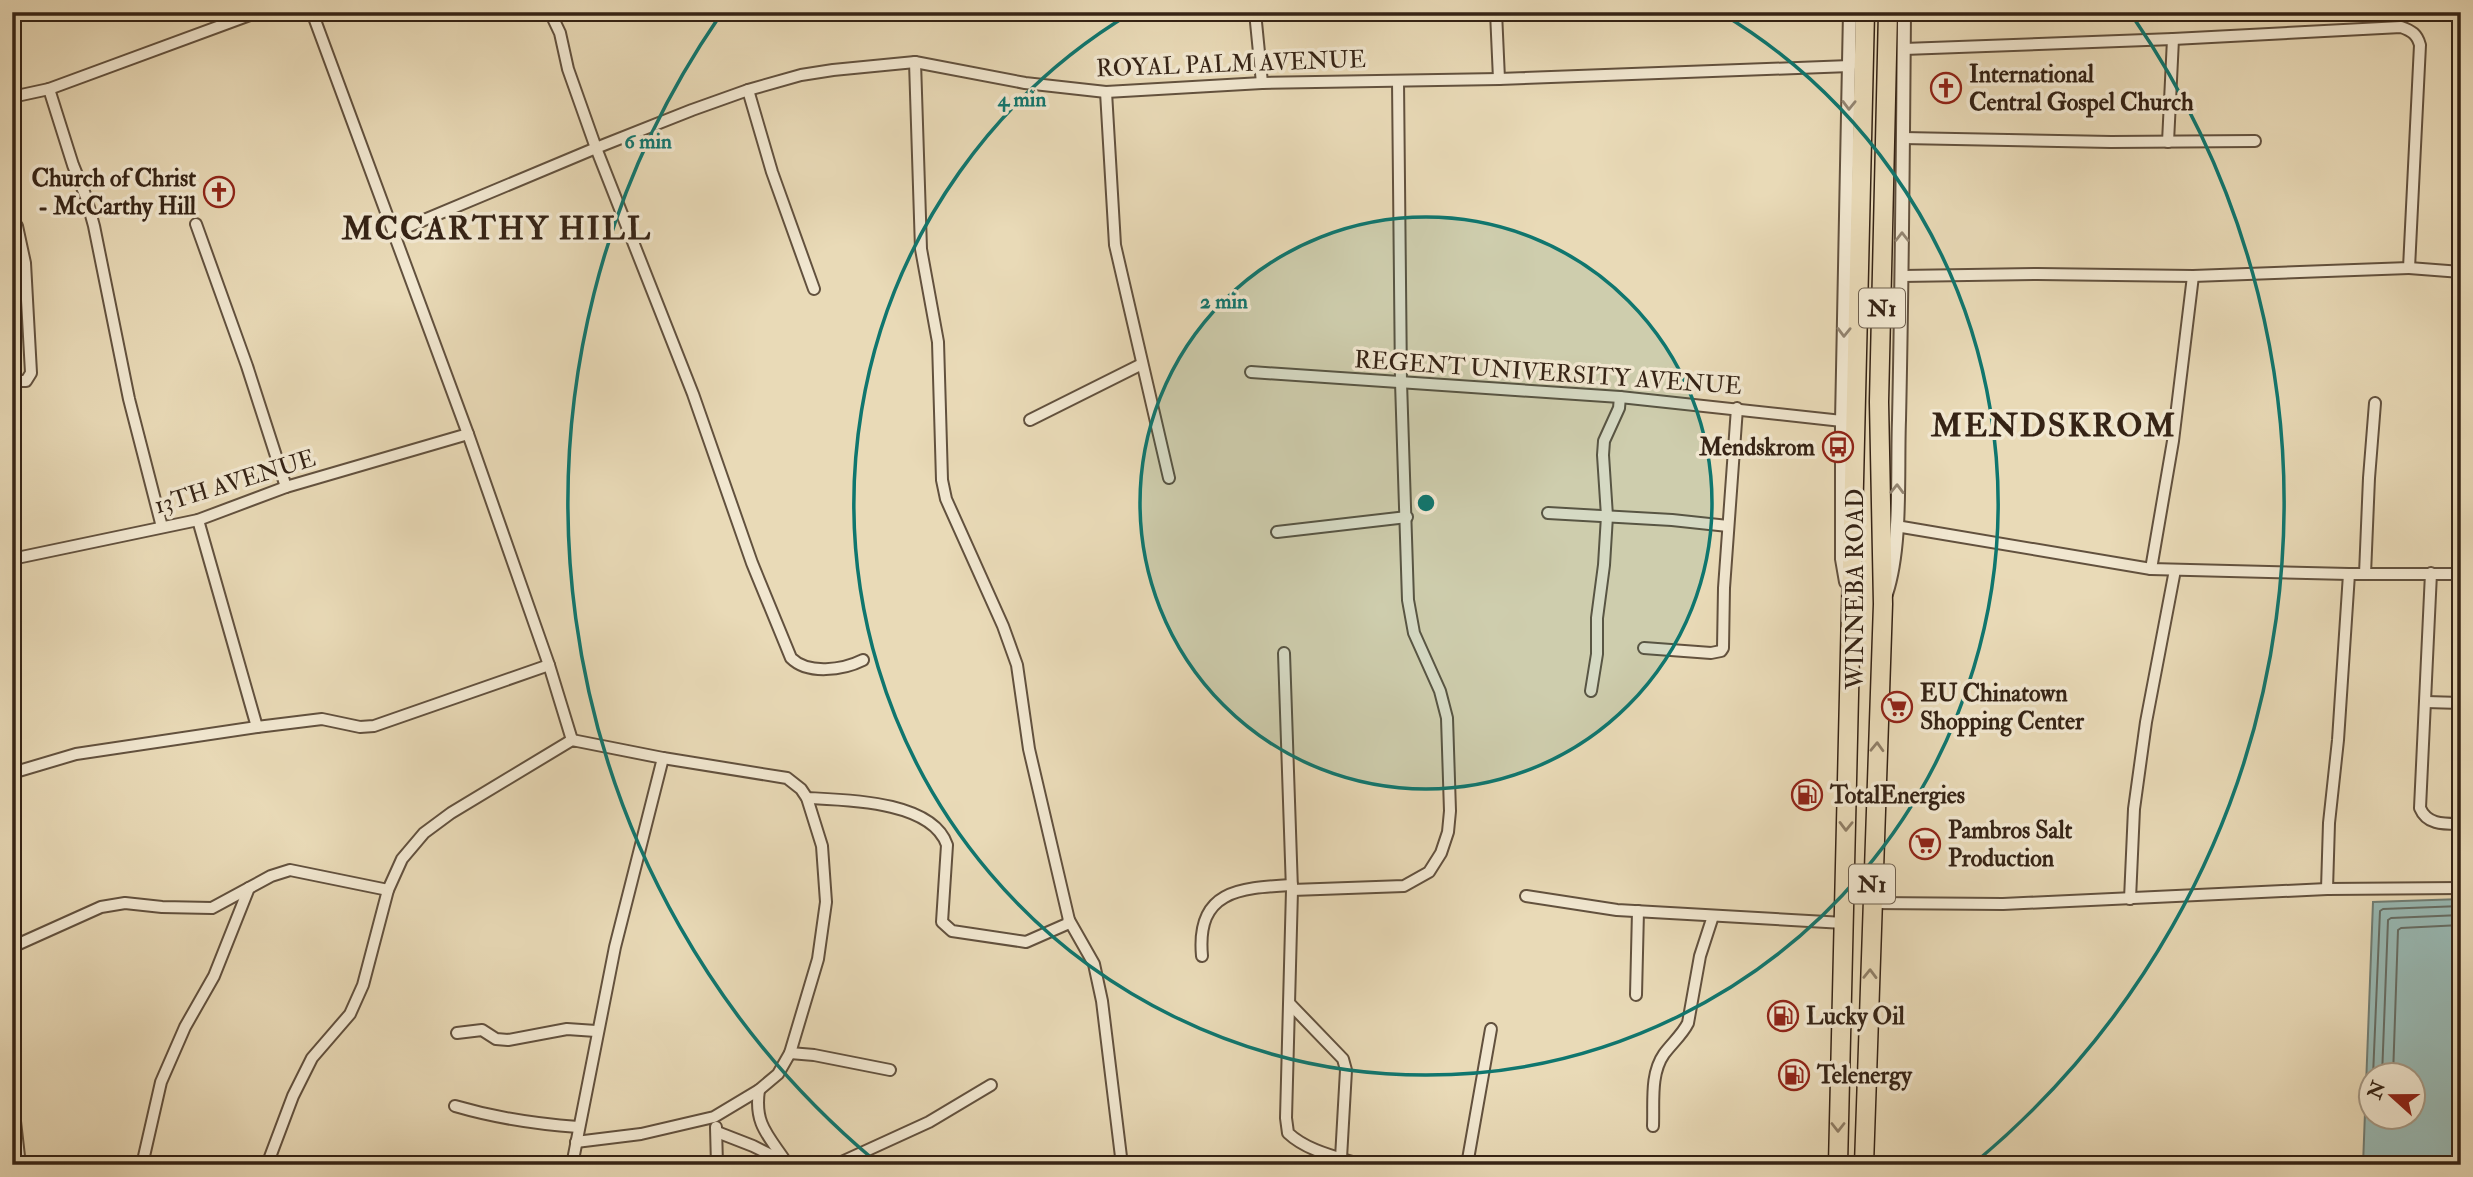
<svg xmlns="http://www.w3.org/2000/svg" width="2473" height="1177" font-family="'IM FELL Double Pica',serif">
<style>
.water{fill:#99bab5;stroke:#717e75;stroke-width:2;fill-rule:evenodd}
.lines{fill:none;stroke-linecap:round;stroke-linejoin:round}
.shore{stroke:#676e65;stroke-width:2}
.minor-casing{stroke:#62513e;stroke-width:14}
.tertiary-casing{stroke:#62513e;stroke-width:16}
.trunk-casing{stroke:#352315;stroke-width:21}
.minor{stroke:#f1e7d0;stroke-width:10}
.tertiary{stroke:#f1e7d0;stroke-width:12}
.trunk{stroke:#e9dab7;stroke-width:18}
.oneway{stroke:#938572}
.oneway2{stroke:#8f7e66}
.ring{fill:none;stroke:#0f766e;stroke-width:3.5}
.labels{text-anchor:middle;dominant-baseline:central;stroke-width:7;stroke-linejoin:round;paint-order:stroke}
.shield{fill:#f1e7d0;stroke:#6d5e4d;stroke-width:2}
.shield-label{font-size:23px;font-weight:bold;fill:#352315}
.street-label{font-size:24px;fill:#352315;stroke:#f1e7d0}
.poi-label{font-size:24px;font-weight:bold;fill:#352315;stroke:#f1e7d0;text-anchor:start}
.district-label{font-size:32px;font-weight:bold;letter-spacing:2px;fill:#352315;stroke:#f1e7d0}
.centre{fill:#0f766e;stroke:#f1e7d0;stroke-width:3.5}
.ring-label{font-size:21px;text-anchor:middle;font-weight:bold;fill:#0f766e;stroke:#f1e7d0;stroke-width:7;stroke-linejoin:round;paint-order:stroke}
</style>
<rect width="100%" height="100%" fill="#e9dab7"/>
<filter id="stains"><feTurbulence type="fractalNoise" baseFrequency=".00286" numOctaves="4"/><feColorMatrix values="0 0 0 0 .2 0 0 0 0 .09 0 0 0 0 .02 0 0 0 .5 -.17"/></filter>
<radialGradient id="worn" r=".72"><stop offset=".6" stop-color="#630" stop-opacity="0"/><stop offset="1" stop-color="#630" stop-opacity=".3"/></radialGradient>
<path class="water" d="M2461,899V1165H2363L2373,902ZM2372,1076H2414V1118H2372Z"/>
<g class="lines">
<g class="shore">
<path d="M2373,1076L2380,911L2383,909L2461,906"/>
<path d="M2382,1076L2388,920L2391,918L2461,915"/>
<path d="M2393,1076L2398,930L2401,928L2461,925"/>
</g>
<g class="minor-casing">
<g id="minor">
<path d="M312,12L468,434L549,665L572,740"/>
<path d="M550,12L560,33L568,69L596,148L693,394L752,563L791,658C808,675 843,670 863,660"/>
<path d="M1255,12L1262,83"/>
<path d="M1496,12L1499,79"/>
<path d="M915,62L921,249L938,342L942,480L946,499L1003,626L1017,665L1029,749L1069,920L1094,964L1102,1001L1122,1165"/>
<path d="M49,89L73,165L86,197L94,226L129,399L162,527"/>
<path d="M748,90L772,172L814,289"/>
<path d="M1106,92L1115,245L1169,478"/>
<path d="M12,97L49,89L258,12"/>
<path d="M1903,138L2111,142L2255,141"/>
<path d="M2168,142L2173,39"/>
<path d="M196,224L247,366L286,487"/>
<path d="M393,233L596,148L692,110L748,90L801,75L833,70L915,62L1025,83L1106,92L1262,83L1499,79L1850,66"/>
<path d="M2409,268L2461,272"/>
<path d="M1902,276L2038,274L2193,276L2409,268L2420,45C2417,34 2412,31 2401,27L2173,39L1904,49"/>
<path d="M1251,372L1620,397L1842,421"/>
<path d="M12,381H26L31,373L25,263L17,226"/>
<path d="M1030,420L1142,364"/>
<path d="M1548,513L1672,520L1728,526"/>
<path d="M198,520L257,727"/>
<path d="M1896,526L2151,569L2349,574H2461"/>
<path d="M1277,532L1407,517"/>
<path d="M12,559L198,520L286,487L468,434"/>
<path d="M2151,569L2173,441L2193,276"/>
<path d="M2431,573L2420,808C2427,825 2444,824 2461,824"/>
<path d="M2365,574L2369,478L2375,403"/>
<path d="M1644,648L1711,653L1721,651L1723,648L1724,588L1737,408"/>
<path d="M1284,653L1292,890L1286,1118L1288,1133C1307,1151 1337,1157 1362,1165"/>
<path d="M1591,691L1597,654V618L1604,565L1607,516L1603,455L1604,441L1619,408L1620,397"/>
<path d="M2426,702L2461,703"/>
<path d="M12,773L76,754L257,727L322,719L360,727L374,726L549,665"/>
<path d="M807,798C847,800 932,801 947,845L942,922L952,931L1026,942L1067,924L1069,920"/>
<path d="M2327,889L2329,823L2338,740L2349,574"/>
<path d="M1292,890L1404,886L1429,872L1441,853L1448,832L1450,811L1447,718L1440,691L1414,633L1408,600L1401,382L1398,81"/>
<path d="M1526,896L1617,910L1844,923"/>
<path d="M2130,899L2134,809L2146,722L2175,570"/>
<path d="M1872,903L2003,904L2327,889L2461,888"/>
<path d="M12,947L101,907L125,903L162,907L212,908L249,888"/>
<path d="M1202,956C1196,890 1239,888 1292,885"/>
<path d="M1636,995L1638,911"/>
<path d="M1290,1004L1343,1059L1346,1070L1341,1158"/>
<path d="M457,1033L482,1030L496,1039L508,1040L567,1029L596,1031"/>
<path d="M790,1053L814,1055L890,1070"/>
<path d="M759,1090C754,1124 768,1135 786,1162"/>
<path d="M12,1095L20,1165"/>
<path d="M455,1106C496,1118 535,1124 578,1127"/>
<path d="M1653,1126C1654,1102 1650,1074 1664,1054C1672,1043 1682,1035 1688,1023L1700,956L1713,916"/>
<path d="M716,1127L717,1165"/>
<path d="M717,1132L753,1146L785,1162"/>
<path d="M576,1142L641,1134L714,1117L759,1090L778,1074L790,1053L818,959L826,902L822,846L807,798L801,789L787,778L663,758"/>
<path d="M142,1165L161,1082L185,1027L214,976L249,888L271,876L290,870L388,890"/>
<path d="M267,1165L293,1096L312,1058L350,1014L363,985L388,890L402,859L424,833L451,813L572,740L663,758L615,947L572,1165"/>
<path d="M835,1165L929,1122L991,1085"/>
<path d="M1467,1165L1491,1029"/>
</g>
</g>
<g class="tertiary-casing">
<g id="tertiary">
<path d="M1846,582L1842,559V421L1850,12"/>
<path d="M1886,594C1902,546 1897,472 1899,420C1902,284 1903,148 1904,12"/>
</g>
</g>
<g class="trunk-casing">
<g id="trunk">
<path d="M1838,1165L1865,12"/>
<path d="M1864,1165L1883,604L1879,402L1888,12"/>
</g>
</g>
<use href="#minor" class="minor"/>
<use href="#tertiary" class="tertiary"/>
<use href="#trunk" class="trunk"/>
</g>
<defs><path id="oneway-chevron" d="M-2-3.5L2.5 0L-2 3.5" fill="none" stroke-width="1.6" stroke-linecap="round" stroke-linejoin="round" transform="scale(1.75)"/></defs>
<g class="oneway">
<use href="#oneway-chevron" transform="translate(1849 105) rotate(91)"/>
<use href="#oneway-chevron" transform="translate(1902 237) rotate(-90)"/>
<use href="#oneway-chevron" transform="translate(1844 332) rotate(91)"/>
<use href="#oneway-chevron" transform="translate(1897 489) rotate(-89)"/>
</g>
<g class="oneway2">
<use href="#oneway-chevron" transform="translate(1877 747) rotate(-88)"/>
<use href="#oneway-chevron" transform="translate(1846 826) rotate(91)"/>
<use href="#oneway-chevron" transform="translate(1870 974) rotate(-89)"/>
<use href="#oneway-chevron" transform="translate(1838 1127) rotate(90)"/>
</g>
<circle cx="1426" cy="503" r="286" fill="#0f766e" fill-opacity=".12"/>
<g class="ring">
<circle cx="1426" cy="503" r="286"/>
<path d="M1721 13A572 572 0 1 1 1131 13"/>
<path d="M874 1160A858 858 0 0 1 719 17M2133 17A858 858 0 0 1 1978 1160"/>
</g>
<defs>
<g id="church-ring" transform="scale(1.575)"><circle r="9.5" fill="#f1e7d0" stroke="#8f2418" stroke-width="1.5"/><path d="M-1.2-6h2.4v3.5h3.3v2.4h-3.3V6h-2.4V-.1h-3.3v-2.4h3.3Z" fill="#8f2418"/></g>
<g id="bus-ring" transform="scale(1.575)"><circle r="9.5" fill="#f1e7d0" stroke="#8f2418" stroke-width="1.5"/><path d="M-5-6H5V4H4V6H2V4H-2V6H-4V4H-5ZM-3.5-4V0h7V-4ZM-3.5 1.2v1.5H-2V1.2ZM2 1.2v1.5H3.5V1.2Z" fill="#8f2418"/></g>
<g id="supermarket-ring" transform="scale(1.575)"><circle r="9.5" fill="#f1e7d0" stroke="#8f2418" stroke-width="1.5"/><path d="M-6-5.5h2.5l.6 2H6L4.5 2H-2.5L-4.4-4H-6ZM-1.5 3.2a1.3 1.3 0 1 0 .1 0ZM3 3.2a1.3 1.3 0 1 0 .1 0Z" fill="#8f2418"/></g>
<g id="fuel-ring" transform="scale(1.575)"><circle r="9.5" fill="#f1e7d0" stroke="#8f2418" stroke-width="1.5"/><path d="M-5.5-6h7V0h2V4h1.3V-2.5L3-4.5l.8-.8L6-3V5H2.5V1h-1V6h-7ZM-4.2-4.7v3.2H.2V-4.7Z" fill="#8f2418"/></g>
</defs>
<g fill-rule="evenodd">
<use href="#church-ring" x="1946" y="88"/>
<use href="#church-ring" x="219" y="192"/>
<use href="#bus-ring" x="1838" y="447"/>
<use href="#supermarket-ring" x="1897" y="707"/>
<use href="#fuel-ring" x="1807" y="795"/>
<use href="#supermarket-ring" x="1925" y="844"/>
<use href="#fuel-ring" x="1783" y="1016"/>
<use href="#fuel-ring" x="1794" y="1075"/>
</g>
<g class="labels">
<g class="shield">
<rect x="1859" y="288.5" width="46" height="39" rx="5"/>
<rect x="1849" y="864.5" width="46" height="39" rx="5"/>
</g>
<g class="shield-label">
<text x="1882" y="308">N1</text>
<text x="1872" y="884">N1</text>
</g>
<g class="street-label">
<text transform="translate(1231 64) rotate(-2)">ROYAL PALM AVENUE</text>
<text transform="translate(1548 373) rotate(4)">REGENT UNIVERSITY AVENUE</text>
<text transform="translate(235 482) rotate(-17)">13TH AVENUE</text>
<text transform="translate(1855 589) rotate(-90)">WINNEBA ROAD</text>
</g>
<g class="poi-label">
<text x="1969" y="74">International<tspan x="1969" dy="28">Central Gospel Church</tspan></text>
<text x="196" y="178" text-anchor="end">Church of Christ<tspan x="196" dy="28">- McCarthy Hill</tspan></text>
<text x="1815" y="447" text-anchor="end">Mendskrom</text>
<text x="1920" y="693">EU Chinatown<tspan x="1920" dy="28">Shopping Center</tspan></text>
<text x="1830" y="795">TotalEnergies</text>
<text x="1948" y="830">Pambros Salt<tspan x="1948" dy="28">Production</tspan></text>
<text x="1806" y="1016">Lucky Oil</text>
<text x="1817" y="1075">Telenergy</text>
</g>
<g class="district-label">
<text x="497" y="229">MCCARTHY HILL</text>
<text x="2054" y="426">MENDSKROM</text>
</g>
</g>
<circle cx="1426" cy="503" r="10" class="centre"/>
<g class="ring-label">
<text x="1022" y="106">4 min</text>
<text x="648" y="148">6 min</text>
<text x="1224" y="308">2 min</text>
</g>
<rect width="2473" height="1177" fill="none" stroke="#e9dab7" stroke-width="42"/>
<rect x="14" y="14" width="2445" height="1149" fill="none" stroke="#352315" stroke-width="3.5"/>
<rect x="21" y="21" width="2431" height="1135" fill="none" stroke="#352315" stroke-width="2"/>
<g transform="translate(2392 1096) rotate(291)"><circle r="33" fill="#f1e7d0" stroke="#a69985" stroke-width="2"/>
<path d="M0-5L12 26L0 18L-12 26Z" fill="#8f2418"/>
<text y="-10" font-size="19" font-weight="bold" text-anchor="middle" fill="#352315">N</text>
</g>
<rect width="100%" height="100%" filter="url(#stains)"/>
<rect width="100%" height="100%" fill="url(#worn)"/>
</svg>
